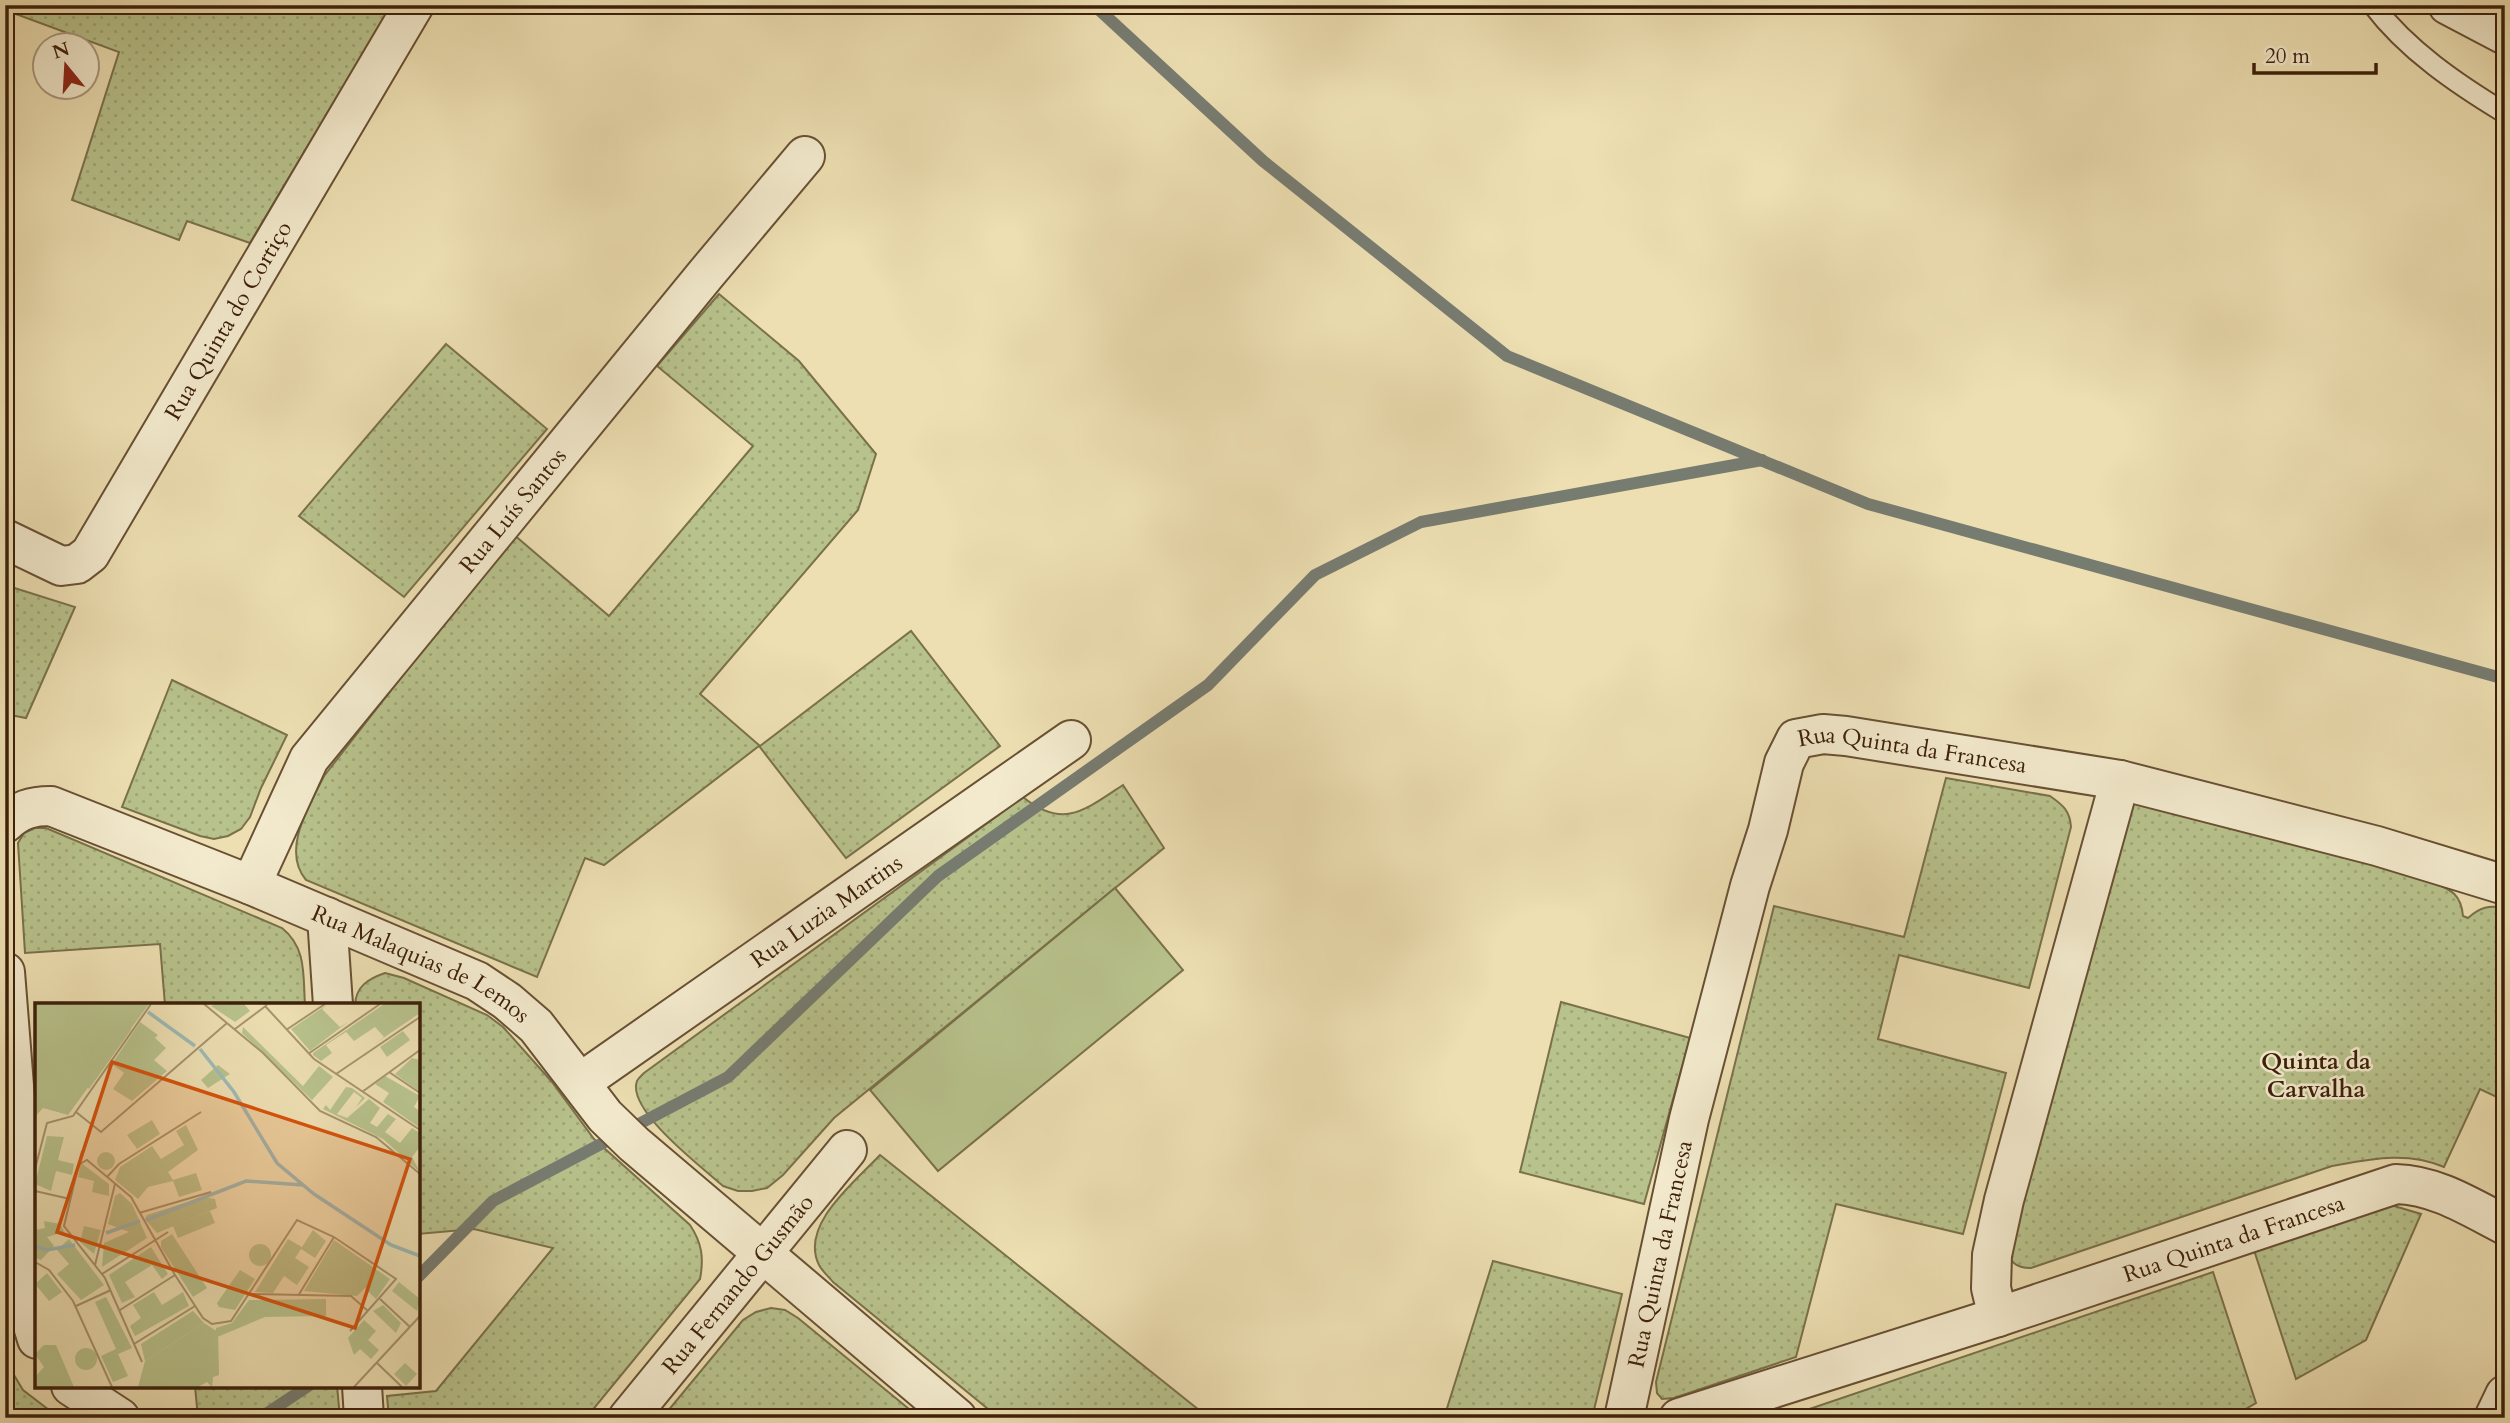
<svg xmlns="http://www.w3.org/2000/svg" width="2510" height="1423" font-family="Cardo,serif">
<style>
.green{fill:url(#green-dots);stroke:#7a714b;stroke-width:2}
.pitch{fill:#b8c28c;stroke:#7a714b;stroke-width:2}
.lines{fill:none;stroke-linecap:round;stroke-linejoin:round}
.stream{stroke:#777c71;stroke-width:12}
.service-casing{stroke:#695034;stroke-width:23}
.minor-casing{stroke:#695034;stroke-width:42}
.service{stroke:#f3eacd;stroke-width:19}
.minor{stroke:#f3eacd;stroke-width:38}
.labels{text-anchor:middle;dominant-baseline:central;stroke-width:5;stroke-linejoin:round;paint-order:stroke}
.street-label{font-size:23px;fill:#3d200a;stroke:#f3eacd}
.neighbourhood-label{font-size:24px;font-weight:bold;fill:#3d200a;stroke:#f3eacd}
.inset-river{fill:none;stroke:#9dbab6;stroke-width:3.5}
.inset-road{fill:none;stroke:#a7936f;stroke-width:2}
.view{fill:#d7530c;fill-opacity:0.15;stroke:#d7530c;stroke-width:3.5}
.inset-edge{fill:none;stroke:#3d200a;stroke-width:3.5}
</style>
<defs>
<pattern id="green-dots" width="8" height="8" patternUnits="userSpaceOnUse" patternTransform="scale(1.75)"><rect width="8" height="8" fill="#b8c28c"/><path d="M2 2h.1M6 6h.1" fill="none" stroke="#9fa677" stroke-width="1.8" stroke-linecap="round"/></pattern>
</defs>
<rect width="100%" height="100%" fill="#eddfb2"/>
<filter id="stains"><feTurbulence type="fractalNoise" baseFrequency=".00286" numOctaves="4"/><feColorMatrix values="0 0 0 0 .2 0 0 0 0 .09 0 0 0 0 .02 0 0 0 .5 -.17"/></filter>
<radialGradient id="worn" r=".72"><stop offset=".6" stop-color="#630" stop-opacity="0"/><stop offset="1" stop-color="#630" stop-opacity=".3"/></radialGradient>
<g class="green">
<path d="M5,5H392L250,243L187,221L179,240L72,200L119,52L5,10Z"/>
<path d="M719,294L799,361L876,454L858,510L700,694L760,746L911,631L1000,746L846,858L759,746L604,865L585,858L537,977L306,880C281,850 309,806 324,776L513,534L609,616L753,446L657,366Z"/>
<path d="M446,344L547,429L404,597L299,516Z"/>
<path d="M5,585L75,607L26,718L5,714Z"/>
<path d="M172,680L287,735L261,788L250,817L241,829L228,836L214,839L200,836L122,807Z"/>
<path d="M1946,778L2050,796C2063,805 2070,811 2071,827L2029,988L1899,955L1878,1039L2006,1073L1963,1234L1836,1204L1796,1357L1674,1398L1662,1399L1657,1393L1656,1382L1774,906L1904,937Z"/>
<path d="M1123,785L1164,848L834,1118L783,1175L767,1188L752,1191H738L723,1186C703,1168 626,1110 637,1081C637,1080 643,1074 644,1073L1023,797C1063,830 1085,810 1123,785Z"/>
<path d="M2147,799L2433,882C2451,890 2461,894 2463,916L2468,918C2480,907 2489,905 2505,908V1101L2480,1089L2444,1167C2407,1151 2371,1159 2332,1166L2031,1268C2015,1268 2009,1262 2008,1246L2134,802Z"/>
<path d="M35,828H46L282,928C307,948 303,976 305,1005H165L160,944L25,953L18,843L24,833Z"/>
<path d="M385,973L404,978L487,1015L503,1027L552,1082L594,1139L690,1225C702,1243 704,1258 700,1279L586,1418H389L387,1396L436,1391L553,1248L474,1229L418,1234V1005H355C356,986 368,979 385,973Z"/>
<path d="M1561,1002L1690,1038L1644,1204L1520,1172Z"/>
<path d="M880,1155L1209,1418H999L833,1282C829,1277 822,1271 819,1265C799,1225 856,1181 880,1155Z"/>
<path d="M2391,1205L2421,1214L2366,1340L2296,1379L2252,1244Z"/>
<path d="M1493,1261L1622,1294L1592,1418H1444Z"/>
<path d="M2213,1272L2256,1403L2230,1418H1783Z"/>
<path d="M771,1308L785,1310L798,1318L920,1418H662L743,1320L756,1312Z"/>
<path d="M5,1360L23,1390L53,1413L47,1418H5Z"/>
<path d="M195,1386H337L340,1418H198Z"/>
</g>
<path class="pitch" d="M1115,888L1183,970L938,1171L870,1090Z"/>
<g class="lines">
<g class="stream">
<path d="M1094,5L1263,161L1507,356L1868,504L2505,679"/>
<path d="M418,1277L493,1201L728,1077L938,876L1208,685L1315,575L1421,522L1762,460"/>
<path d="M260,1418L308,1386"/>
</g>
<g class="service-casing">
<path id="service" d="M2373,5C2407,50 2457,84 2505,113"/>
</g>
<g class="minor-casing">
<g id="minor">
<path d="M2448,5L2505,35"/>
<path id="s1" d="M5,539L61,566L77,564L90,554L414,5"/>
<path id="s2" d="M5,823C19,810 31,806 51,806L251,885L477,981L507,1001L536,1026L605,1116L634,1144L957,1418"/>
<path id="s3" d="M251,885L309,759L706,274L805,156"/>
<path d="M327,917L333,1005"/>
<path d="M5,972L33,1326L37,1339"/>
<path id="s4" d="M581,1082L1071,740"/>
<path d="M1998,1317L1991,1288L1992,1255L2004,1200L2120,780"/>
<path d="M71,1386L120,1418"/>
<path d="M362,1386L364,1418"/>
<path id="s5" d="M628,1418L847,1150"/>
<path id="s6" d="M1624,1418L1689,1119L1750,886L1768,830L1784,763L1796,739L1823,734L1846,736L2120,780L2377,846L2505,885"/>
<path id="s7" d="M1679,1418L1998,1317L2396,1184C2436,1185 2470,1207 2505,1225"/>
<path d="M2494,1418L2505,1395"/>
</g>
</g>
<use href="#service" class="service"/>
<use href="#minor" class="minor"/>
</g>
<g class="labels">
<g class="street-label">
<text stroke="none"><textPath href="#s1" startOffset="366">Rua Quinta do Cortiço</textPath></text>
<text stroke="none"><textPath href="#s3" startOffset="460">Rua Luís Santos</textPath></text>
<text stroke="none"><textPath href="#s6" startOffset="819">Rua Quinta da Francesa</textPath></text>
<text stroke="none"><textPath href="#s4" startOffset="299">Rua Luzia Martins</textPath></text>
<text stroke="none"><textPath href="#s2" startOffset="453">Rua Malaquias de Lemos</textPath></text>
<text stroke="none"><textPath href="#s7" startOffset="583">Rua Quinta da Francesa</textPath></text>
<text stroke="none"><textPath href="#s6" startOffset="168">Rua Quinta da Francesa</textPath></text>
<text stroke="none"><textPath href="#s5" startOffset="173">Rua Fernando Gusmão</textPath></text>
</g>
<g class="neighbourhood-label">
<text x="2316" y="1061">Quinta da<tspan x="2316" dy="28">Carvalha</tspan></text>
</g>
</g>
<g transform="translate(35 1003)">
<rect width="385" height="385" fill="#eddfb2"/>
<path d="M0,1H114L33,112L8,105L0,114ZM180,1H209L215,8L200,19L176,3ZM293,1L287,6L305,24L313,19L275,48L256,26ZM349,1H385V10L338,42L349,34L340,24L319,38L311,29L291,42L297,50L286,58L278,52V50ZM105,19L123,32L120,35L131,45L119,57L132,68L97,98L78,86L89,70L77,61ZM208,24L268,83L284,63L298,74L277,97L207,30ZM368,28L375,37L352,54L345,44ZM377,55L385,57V89L360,71ZM183,62L195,71L173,85L166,77ZM350,73L385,93L379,104L385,108V125L348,99L354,90L340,81ZM311,84L317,85L330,95L321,104L327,95L319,89L302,111L312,115L334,96L345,105L335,120L342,124L353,111L361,116L350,129L365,140L377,125L385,130V144L377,154L385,169L348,136L288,106L291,102L295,107ZM117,117L125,131L102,146L92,132ZM151,122L163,147L133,169L138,177L161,170L167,187L144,194L138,178L113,184L103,196L80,177L85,164L117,143L126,156L149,142L141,128ZM12,133L29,134L23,157L39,161L37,172L21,168L16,188L0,181ZM62 158a9 9 0 1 1 18 0a9 9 0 1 1-18 0ZM46,160L74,181V193L57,189L59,178L43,174ZM85,190L97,201L112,235L67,264L69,240L94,229L73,221L80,193ZM168,194L180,196L182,205L122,230L110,216L112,212ZM9,218L25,221L29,229L12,234L19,243L6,257L0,255V227L10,225ZM49,223L66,227L59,251L45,239ZM278,227L291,238L280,255L266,246L260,255L274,264L262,282L249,273L238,290L220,289L253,236L267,244ZM137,231L172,285L158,294L126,244V238ZM34,236L69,282L46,297L22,271L34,261L22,247ZM299,237L355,276L341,296L330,285L322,293L269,288ZM214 252a11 11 0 1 1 22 0a11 11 0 1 1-22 0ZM116,244L133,271L127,276L117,262L90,279L100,294L87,300L74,272ZM205,267L220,276L200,307L184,304L182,300ZM12,270L27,289L14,298L0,281ZM364,279L385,296L382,308L357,288ZM119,289L127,302L148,289L154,303L100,333L95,323L106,315L98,302ZM71,294L97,345L83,351L93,373L78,379L66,353L81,346L60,299ZM291,296V313L230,314L180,335L181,325L197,320L214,297ZM348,302L366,320L361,330L338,308ZM158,308L169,320L110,358L106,341ZM329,317L341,328L333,337L344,347L336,356L325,346L319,352L313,335ZM9,342H21L39,384H0V374L9,364L0,351ZM40 356a11 11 0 1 1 22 0a11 11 0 1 1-22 0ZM370,360L382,371L371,383L359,371Z" fill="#b8c28c"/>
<path d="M84,18L94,19L96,27L54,86L48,79L54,77L53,68L44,74L42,66L38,68L28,56L9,48L8,43L6,50L23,71L18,73L10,61L0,68L5,48L0,39L1,21L28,33V38L42,39L64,51L71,36L81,32ZM29,71L42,81L27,100L23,83ZM169,320L183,329L184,372L178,374L177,384L172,379L163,384H103L110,358Z" fill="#b8c28c"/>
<path d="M175,208L180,220L143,235L138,223Z" fill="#b8c28c"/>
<path class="inset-river" d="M113,9L160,43M165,46L199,89L242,160L279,191L356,242L385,253M111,217L211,178L268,182M71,230L105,218M0,243L12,247L40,242"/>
<path class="inset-road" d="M169,1L228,50L285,108L341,134L385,171M230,3L279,56L385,127M200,26L232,2M251,27L290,1M273,51L345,1M354,69L385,90M301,71L385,14M327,89L385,47M41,109L66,129L192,20M47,148L29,223L70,275L107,359M43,162L52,157L96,194L140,272L168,315L177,321L196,318L262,217L299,234L361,276L315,328M0,166L12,120L38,113L116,1M72,174L84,161L166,109M0,188L35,196M104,210L176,189M0,259L14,267L38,298L77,384M60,262L80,181M67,271L133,229M215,291L316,293L333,308M263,293L299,234M345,296L375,324M41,303L76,287M85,307L140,272M99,341L160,303M342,360L367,384M319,384L385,313"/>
<path class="view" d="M77,59L375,156L320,325L22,229Z"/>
<rect width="385" height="385" class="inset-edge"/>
</g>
<rect width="2510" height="1423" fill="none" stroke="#eddfb2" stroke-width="28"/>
<rect x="7" y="7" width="2496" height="1409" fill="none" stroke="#3d200a" stroke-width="3.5"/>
<rect x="14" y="14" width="2482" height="1395" fill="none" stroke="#3d200a" stroke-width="2"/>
<g transform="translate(66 66) rotate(342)"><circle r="33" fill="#f3eacd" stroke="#aa997f" stroke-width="2"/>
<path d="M0-5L12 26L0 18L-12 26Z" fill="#8f2418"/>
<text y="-10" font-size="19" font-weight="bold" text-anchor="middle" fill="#3d200a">N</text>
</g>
<path d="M2254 63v10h122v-10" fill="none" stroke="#3d200a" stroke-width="3.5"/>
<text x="2265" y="63" font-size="21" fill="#3d200a" stroke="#f3eacd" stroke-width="5" paint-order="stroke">20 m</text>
<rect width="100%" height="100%" filter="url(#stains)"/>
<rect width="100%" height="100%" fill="url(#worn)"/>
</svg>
